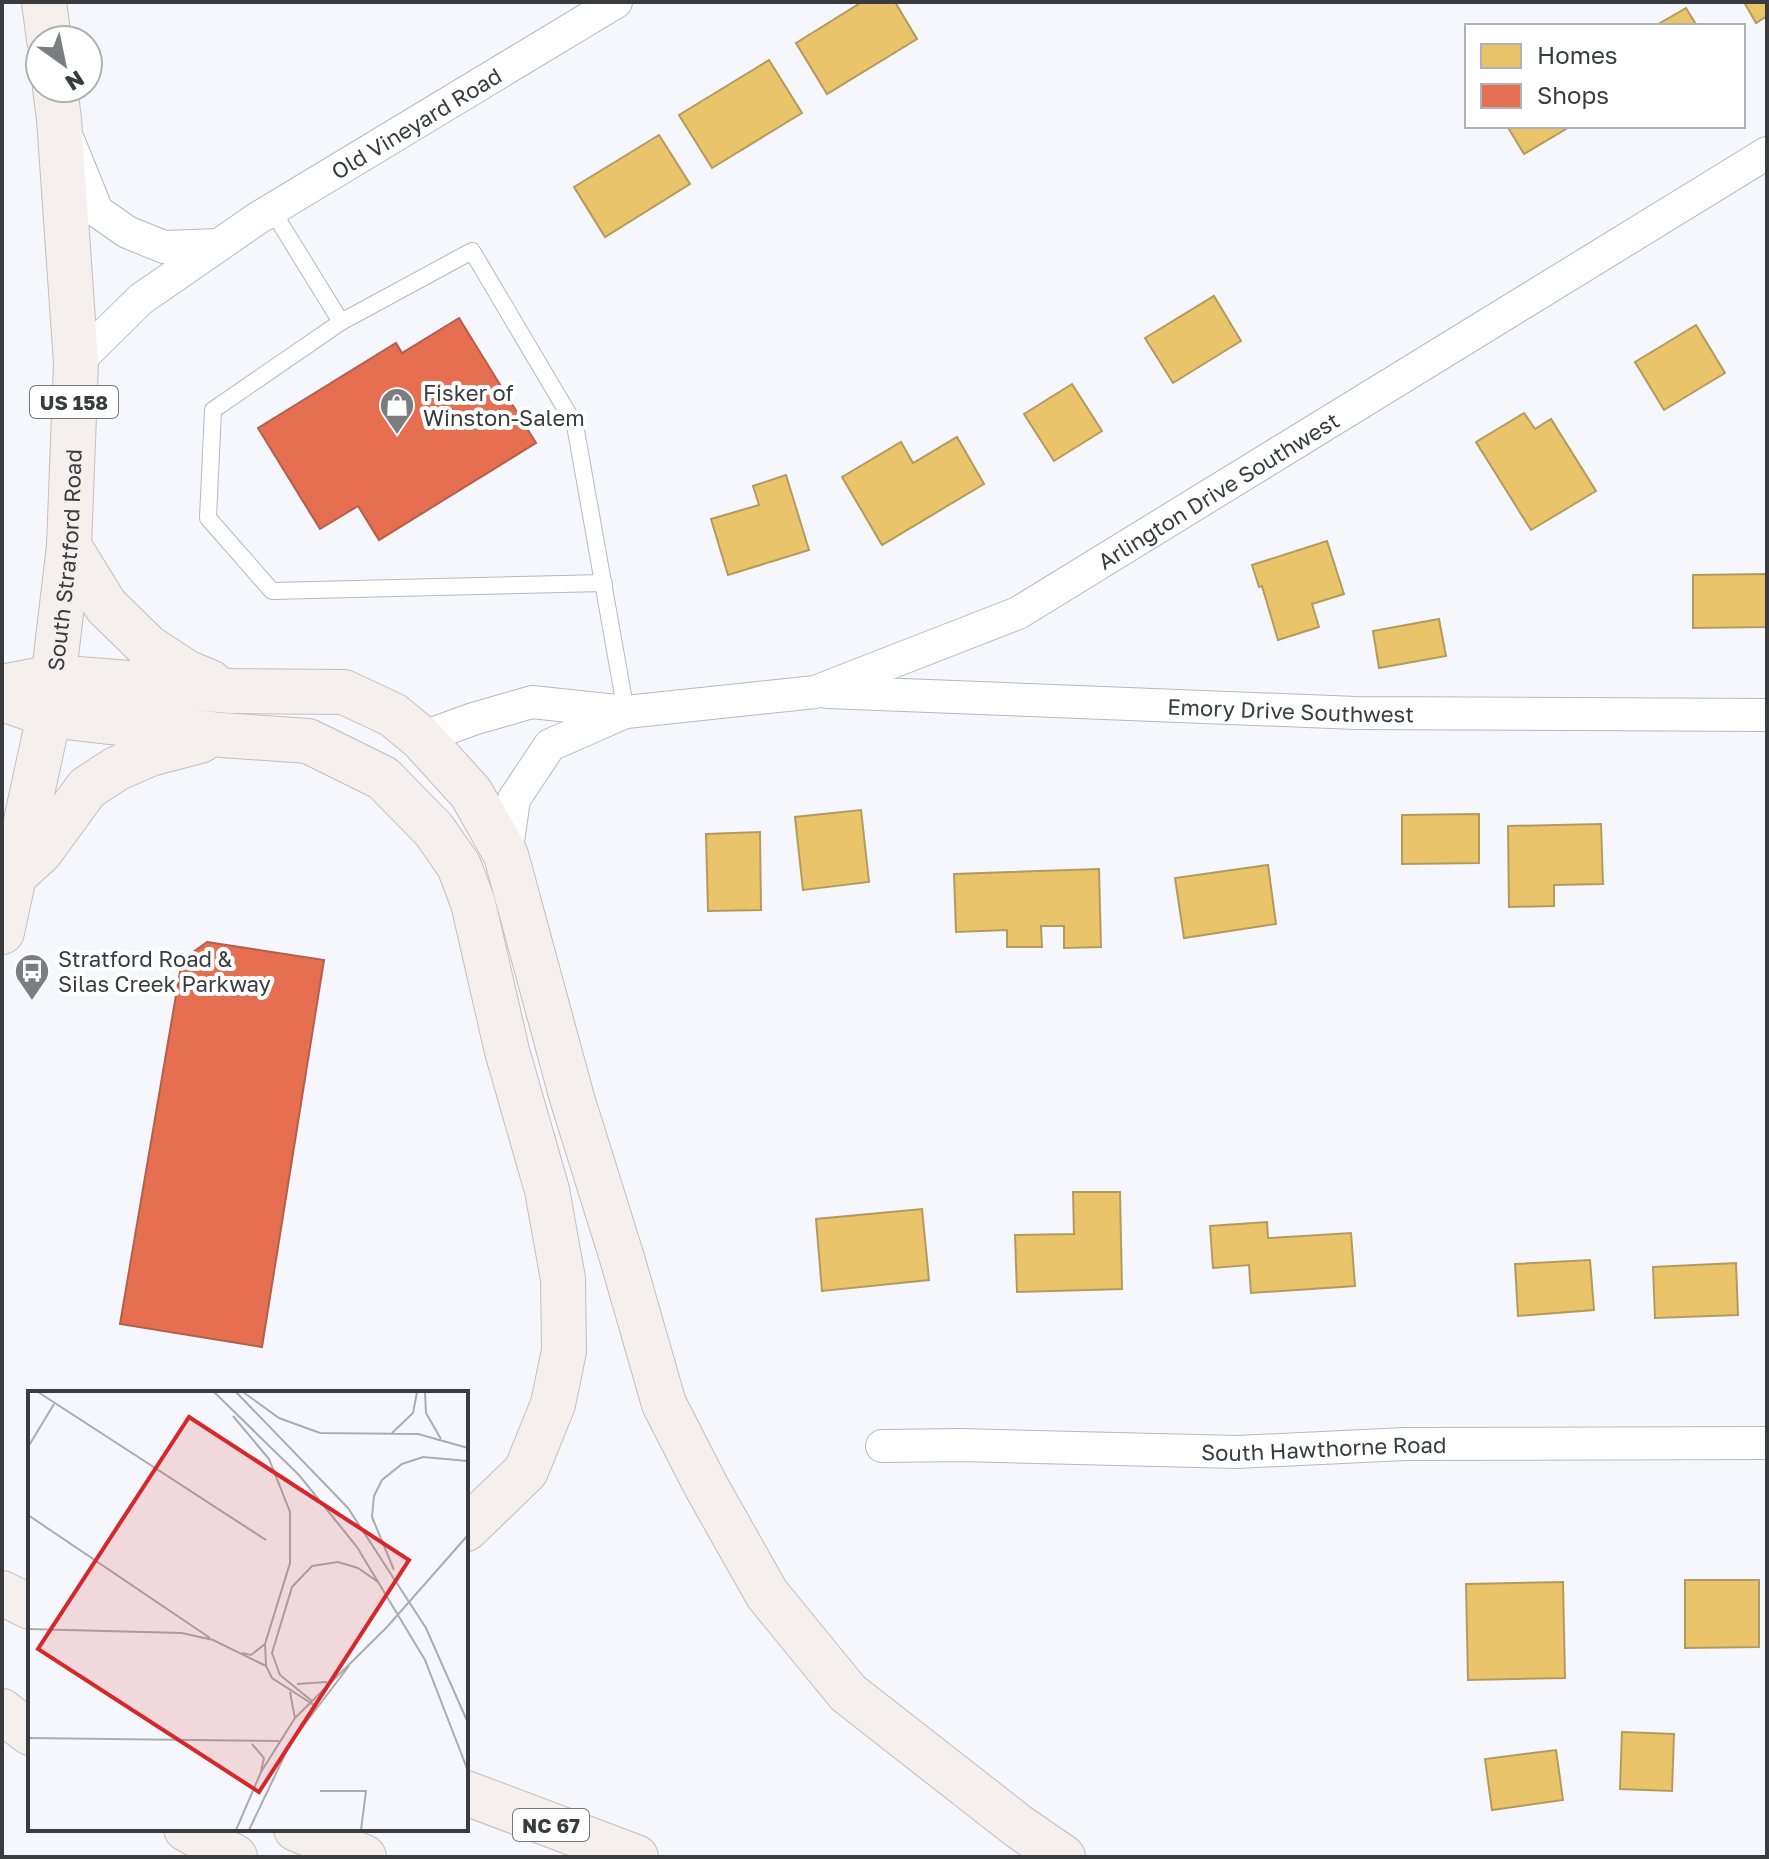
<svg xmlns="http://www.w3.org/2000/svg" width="1769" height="1859" font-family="'Golos Text',sans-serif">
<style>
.homes{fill:#e9c46a;stroke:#b49b5d;stroke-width:2}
.shops{fill:#e76f51;stroke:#b35f4b;stroke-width:2}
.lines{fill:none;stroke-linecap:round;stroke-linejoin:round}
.service-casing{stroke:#b7b9bc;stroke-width:18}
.minor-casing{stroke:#b7b9bc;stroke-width:34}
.primary-casing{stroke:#c5bebb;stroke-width:46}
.service{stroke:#fefeff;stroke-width:16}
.minor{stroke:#fefeff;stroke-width:32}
.primary{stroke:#f5f0ee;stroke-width:44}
.labels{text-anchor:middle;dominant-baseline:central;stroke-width:8;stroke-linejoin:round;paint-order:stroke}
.shield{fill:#fff;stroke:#747678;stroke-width:2}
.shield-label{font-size:20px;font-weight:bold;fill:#393b3e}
.street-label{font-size:22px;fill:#393b3e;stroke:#fff}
.poi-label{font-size:22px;fill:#393b3e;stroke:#fff;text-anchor:start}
.inset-road{fill:none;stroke:#aaacb0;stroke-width:2}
.view{fill:#d62828;fill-opacity:0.15;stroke:#d62828;stroke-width:4}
.inset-edge{fill:none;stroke:#393b3e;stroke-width:4}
</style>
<rect width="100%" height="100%" fill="#f5f7fc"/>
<g class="homes">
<path d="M862,2H895L917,39L827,94L796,43Z"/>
<path d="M1744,2H1767V16L1756,23Z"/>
<path d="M1686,8L1697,26H1655Z"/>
<path d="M769,60L802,113L712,168L679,115Z"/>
<path d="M1507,126H1571L1524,154Z"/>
<path d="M659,135L690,184L605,237L574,187Z"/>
<path d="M1214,296L1241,341L1173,383L1145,338Z"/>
<path d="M1696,325L1725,373L1664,410L1635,362Z"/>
<path d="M1072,384L1102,431L1054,461L1024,414Z"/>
<path d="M1524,413L1535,429L1551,419L1596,491L1531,530L1476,442Z"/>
<path d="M957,437L984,484L882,545L842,477L901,442L913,463Z"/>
<path d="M786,475L809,550L728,575L711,519L759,505L753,486Z"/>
<path d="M1327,541L1344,594L1312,604L1319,627L1278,640L1262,586L1259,587L1252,565Z"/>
<path d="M1767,574V627L1693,628V575Z"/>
<path d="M1439,619L1446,656L1379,668L1373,631Z"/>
<path d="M861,810L869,882L803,890L795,817Z"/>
<path d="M1479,814V863L1402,864V815Z"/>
<path d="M1601,824L1603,884L1554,885V906L1509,907L1508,826Z"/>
<path d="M760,832L761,910L708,911L706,834Z"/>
<path d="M1268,865L1276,924L1184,938L1175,878Z"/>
<path d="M1099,869L1101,947L1064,948V926H1041L1042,947H1007V930L956,932L954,874Z"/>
<path d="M1073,1192H1120L1122,1289L1017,1292L1015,1235L1074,1234Z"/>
<path d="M922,1209L929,1280L822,1291L816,1219Z"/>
<path d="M1267,1222L1268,1238L1351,1233L1355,1286L1251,1293L1249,1265L1213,1268L1210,1226Z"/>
<path d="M1590,1260L1594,1310L1518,1316L1515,1264Z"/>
<path d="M1736,1263L1738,1315L1655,1318L1653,1267Z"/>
<path d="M1685,1580H1759V1647L1685,1648Z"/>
<path d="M1563,1582L1565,1678L1468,1680L1466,1584Z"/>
<path d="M1622,1732L1674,1734L1672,1791L1620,1789Z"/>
<path d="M1556,1750L1563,1800L1492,1810L1485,1759Z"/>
</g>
<g class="shops">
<path d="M459,318L536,443L379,540L358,506L320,529L258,428L396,343L402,353Z"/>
<path d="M207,942L324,960L262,1347L120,1324L182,960Z"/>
</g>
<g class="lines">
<g class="service-casing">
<g id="service">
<path d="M272,210L341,322L472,251L575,425L626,712"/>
<path d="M341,322L213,410L208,518L272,591L604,583"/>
</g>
</g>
<g class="minor-casing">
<g id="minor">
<path d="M69,142L97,211L127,232L164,247L218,245"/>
<path id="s1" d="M76,363L141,299L258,218L616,2"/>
<path id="s2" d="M827,692L1356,713L1767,715"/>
<path id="s3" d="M421,738L473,719L532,702L626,712L815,692L1018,613L1767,153"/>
<path d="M506,855L514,799L550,745L623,713"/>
<path id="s4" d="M882,1446L960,1445L1237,1452L1405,1444L1767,1443"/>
</g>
</g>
<g class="primary-casing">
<g id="primary">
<path d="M44,2L49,40"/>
<path d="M69,546L106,606L148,647L186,672L210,682"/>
<path d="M2,687L52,677L231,691L344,692L393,715L421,738L471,793L506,855L572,1098L622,1258L664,1404L706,1486L767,1594L848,1693L1018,1826L1063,1857"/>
<path d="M2,699L49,715L221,735L308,741L383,778L434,830L459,866L473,903L507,1051L547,1190L563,1279L564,1351L553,1404L526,1471L466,1529"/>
<path d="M16,874L41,851L87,788L116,769L150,754L200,741"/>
<path id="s5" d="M2,932L49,715L69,546L76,363L59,119L55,88"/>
<path d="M2,1593L30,1607"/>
<path d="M2,1711L30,1733"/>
<path d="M466,1793L636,1857"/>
<path d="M186,1829L235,1857"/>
<path d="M296,1829L364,1857"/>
</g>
</g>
<use href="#service" class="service"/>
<use href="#minor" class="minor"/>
<use href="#primary" class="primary"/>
</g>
<defs>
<g id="shop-pin" transform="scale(1.8)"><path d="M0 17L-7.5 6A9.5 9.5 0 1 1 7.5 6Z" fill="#7b7d80" stroke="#fff"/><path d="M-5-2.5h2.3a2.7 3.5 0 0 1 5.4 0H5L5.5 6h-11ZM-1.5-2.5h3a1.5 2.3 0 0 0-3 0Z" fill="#fff"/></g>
<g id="bus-pin" transform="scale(1.8)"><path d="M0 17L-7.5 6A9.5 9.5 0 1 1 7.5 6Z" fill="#7b7d80" stroke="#fff"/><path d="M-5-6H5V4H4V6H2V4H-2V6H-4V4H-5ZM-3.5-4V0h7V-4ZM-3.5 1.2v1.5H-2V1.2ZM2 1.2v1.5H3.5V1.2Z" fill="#fff"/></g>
</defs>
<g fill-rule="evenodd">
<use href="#shop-pin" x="397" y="405"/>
<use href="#bus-pin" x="32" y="971"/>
</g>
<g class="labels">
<g class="shield">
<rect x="30" y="386" width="88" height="32" rx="6"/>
<rect x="513" y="1809" width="76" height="32" rx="6"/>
</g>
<g class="shield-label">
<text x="74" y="402">US 158</text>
<text x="551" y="1825">NC 67</text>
</g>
<g class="street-label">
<text stroke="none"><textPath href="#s1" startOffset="418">Old Vineyard Road</textPath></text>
<text stroke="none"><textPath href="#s3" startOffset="854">Arlington Drive Southwest</textPath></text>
<text stroke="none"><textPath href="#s5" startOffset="378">South Stratford Road</textPath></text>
<text stroke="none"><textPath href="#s2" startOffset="464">Emory Drive Southwest</textPath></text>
<text stroke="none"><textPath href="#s4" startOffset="442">South Hawthorne Road</textPath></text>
</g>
<g class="poi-label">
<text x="423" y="392">Fisker of<tspan x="423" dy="25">Winston-Salem</tspan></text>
<text x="58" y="958">Stratford Road &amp;<tspan x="58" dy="25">Silas Creek Parkway</tspan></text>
</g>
</g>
<g transform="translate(28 1391)">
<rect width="440" height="440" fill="#f5f7fc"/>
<path class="inset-road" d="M10,1L238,149M186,1L271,84L329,156L397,269L440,380M208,1L320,117L398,237L440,332M215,1L251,27L292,42L390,43L440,57M397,1L398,22L413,48M205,25L241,68L262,121V172L237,253L238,275L244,287L289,316M364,42L385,22L389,1M0,56L26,13M0,124L182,247M366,179L344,126L346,105L354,89L374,73L395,66L440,70M0,238L154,242L185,249L238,275M214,262L223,264L237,253M269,293L299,291M262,301L267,327M284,310L252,284L244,262L264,196L284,175L310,171L330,177L350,191M0,347L251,350M224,353L236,367L233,380M292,400H338L333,439M208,439L233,381L267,327L359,236L440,144M221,439L263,351L321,275"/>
<path class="view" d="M161,26L381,169L231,401L10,258Z"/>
<rect width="440" height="440" class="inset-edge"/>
</g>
<rect width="1769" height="1859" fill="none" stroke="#393b3e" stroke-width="8"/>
<rect x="1465" y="24" width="280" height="104" fill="#ffffff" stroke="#b0b1b2" stroke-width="2"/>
<rect x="1481" y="44" width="40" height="24" fill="#e9c46a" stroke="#b0b1b2" stroke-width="2"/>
<text x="1537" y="64" font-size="24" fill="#393b3e">Homes</text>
<rect x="1481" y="84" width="40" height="24" fill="#e76f51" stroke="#b0b1b2" stroke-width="2"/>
<text x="1537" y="104" font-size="24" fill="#393b3e">Shops</text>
<g transform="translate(64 64) rotate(147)"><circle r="38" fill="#ffffff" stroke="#b0b1b2" stroke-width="2"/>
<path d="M0-6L14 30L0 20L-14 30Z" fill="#7b7d80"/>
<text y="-12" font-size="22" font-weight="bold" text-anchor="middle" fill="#393b3e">N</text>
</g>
</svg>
